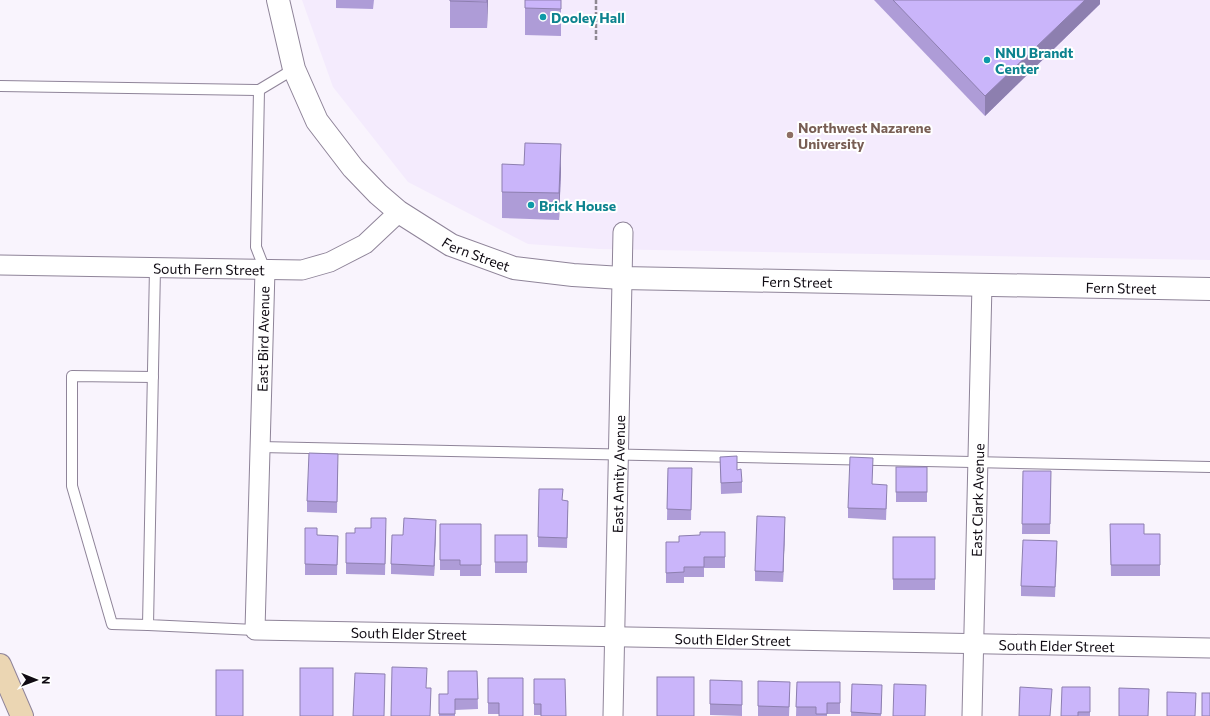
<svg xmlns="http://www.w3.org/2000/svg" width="1210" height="716" font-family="Commissioner,sans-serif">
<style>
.built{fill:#f4ebfd}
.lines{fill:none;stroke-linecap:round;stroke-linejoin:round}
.service-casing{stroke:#8f8499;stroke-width:12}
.minor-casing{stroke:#8f8499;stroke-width:21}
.tertiary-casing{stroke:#8f8499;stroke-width:24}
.secondary-casing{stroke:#8f8499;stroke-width:24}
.path{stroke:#8e8992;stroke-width:2.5;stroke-dasharray:4 2;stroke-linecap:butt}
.service{stroke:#fff;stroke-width:10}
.minor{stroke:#fff;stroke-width:19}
.tertiary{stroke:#fff;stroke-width:22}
.secondary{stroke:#ebd6b3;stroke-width:22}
.wall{fill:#ae9cd7}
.shaded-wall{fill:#8d7faf}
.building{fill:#cab5fa;stroke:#8d7faf}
.culture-dot{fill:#0f9aa8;stroke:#fff;stroke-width:1.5}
.education-dot{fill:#8d6e63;stroke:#fff;stroke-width:1.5}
.labels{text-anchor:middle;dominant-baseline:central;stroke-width:4;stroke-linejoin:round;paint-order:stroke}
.culture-label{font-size:14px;font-weight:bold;fill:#0d838f;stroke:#fff;text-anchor:start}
.education-label{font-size:14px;font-weight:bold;fill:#785e54;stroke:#fff;text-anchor:start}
.street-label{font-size:14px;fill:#100b13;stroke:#fff}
</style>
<rect width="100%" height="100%" fill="#f9f4fd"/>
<path class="built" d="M302,0H1210V260L599,249L528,244L408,182L333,87Z"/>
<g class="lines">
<g class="service-casing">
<g id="service">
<path d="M0,86L259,90"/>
<path d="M155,268L148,625L255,630"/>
<path d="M265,270L256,247L259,90L294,69"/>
<path d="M260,447L1210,467"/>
<path d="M148,625L112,624L72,486V376L153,377"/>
</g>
</g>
<g class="minor-casing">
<g id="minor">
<path id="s1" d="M0,265L302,270L330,262L365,244L399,212"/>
<path id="s2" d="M265,270L255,630L1210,648"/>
<path id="s3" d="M613,716L623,232"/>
<path id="s4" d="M972,716L982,284"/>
</g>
</g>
<g class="tertiary-casing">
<g id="tertiary">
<path id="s5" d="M278,0L294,69L317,121L353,168L378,194L399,212L451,245L514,268L573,275L622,278L1210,289"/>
</g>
</g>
<g class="secondary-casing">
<path id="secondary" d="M0,665L22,716"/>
</g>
<path class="path" d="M596,40V0"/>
<use href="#service" class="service"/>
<use href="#minor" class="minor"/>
<use href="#tertiary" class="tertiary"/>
<use href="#secondary" class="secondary"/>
</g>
<g class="wall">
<path d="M336,0H374L373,9L336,8Z"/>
<path d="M450,0H488L487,28H450Z"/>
<path d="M525,0H561V36L525,35Z"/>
<path d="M874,0H1100V4L985,116Z"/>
<path d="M561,170L559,220L502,218V192Z"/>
<path d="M720,457L737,470L742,482V493L721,494Z"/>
<path d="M338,464L337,513L307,512V501Z"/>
<rect x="896" y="467" width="31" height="35"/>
<path d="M668,468H692L691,520H667Z"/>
<path d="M1023,471H1051L1050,534H1022Z"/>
<path d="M873,484L887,495L886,520L848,518V508Z"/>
<path d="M563,501L568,511L567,548L538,547V537Z"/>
<path d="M440,524H481V576H460V570H440Z"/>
<path d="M1110,524L1144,534H1160V576H1111Z"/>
<path d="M785,527L783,582L755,581V571Z"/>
<path d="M305,528L317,535L338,536L337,575H305Z"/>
<path d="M386,529L385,575L346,574V533H355Z"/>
<path d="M436,530L434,576L391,574V564Z"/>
<path d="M725,532V568H704V577H684V583H666V542H679L700,535Z"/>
<rect x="495" y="535" width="32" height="38"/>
<rect x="893" y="537" width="42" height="53"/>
<path d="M1057,551L1055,597L1021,596V586Z"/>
<path d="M477,671L478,709L455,710V716H439V694H448Z"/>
<path d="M488,678H523L499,714H488Z"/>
<path d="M534,679H565L541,715H534Z"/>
<path d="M710,680L742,692V716L710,715Z"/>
<path d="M758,681L790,692L789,716H758Z"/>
<path d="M797,682H840V714H827V716H796Z"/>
<path d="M852,684L882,695L881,716H851Z"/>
<path d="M1090,687V716H1061Z"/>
</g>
<g class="shaded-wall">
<path d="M487,0H488L487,28Z"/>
<path d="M1085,0H1100V4L985,116V96Z"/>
<path d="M561,144V170L559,220V193Z"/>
<path d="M785,517V527L783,582V572Z"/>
<path d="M436,520V530L434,576V566Z"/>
</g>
<g class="building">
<path d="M450,0H487V2L450,1Z"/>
<path d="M525,0H561V9L525,8Z"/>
<path d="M893,0H1085L985,96Z"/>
<path d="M525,143L561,144L559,193L502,192V164L524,165Z"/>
<path d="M309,453L338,454L337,502L307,501Z"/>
<path d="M737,456V470L741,469L742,482L721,483L720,457Z"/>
<path d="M850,457L873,458L872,484L887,485L886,509L848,508Z"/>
<rect x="896" y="467" width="31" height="25"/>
<path d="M668,468H692L691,510L667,509Z"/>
<path d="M1023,471H1051L1050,524H1022Z"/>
<path d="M539,489H563L562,500L568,501L567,538L538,537Z"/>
<path d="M757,516L785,517L783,572L755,571Z"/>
<path d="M371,518H386L385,564L346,563V533H355V528H371Z"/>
<path d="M404,518L436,520L434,566L391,564L392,535H403Z"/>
<path d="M440,524H481V565H460V560H440Z"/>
<path d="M1110,524H1144V534H1160V565H1111Z"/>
<path d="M305,528H317V535L338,536L337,565L305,564Z"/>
<path d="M700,532H725V557H704V567H684V572L666,573V542H679V536L700,535Z"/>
<rect x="495" y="535" width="32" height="27"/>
<rect x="893" y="537" width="42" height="42"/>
<path d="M1023,540L1057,541L1055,587L1021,586Z"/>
<path d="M392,667L427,668L426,688H431L430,716H391Z"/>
<rect x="300" y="668" width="33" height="48"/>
<rect x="216" y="670" width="27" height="46"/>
<path d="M448,671H477L478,699H455V714H439V694H448Z"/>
<path d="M355,673L385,674L384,716H353Z"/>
<rect x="657" y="677" width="37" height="39"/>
<path d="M488,678H523V716H499V703H488Z"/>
<path d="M534,679H565L566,716H541V704H534Z"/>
<path d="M710,680L742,681V705L710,704Z"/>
<path d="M758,681L790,682L789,707L758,706Z"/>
<path d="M797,682H840V703H827V714H816V707H796Z"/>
<path d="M852,684L882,685L881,714L851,712Z"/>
<path d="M894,684L926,685L925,716H893Z"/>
<path d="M1020,687L1052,689L1050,716H1019Z"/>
<path d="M1062,687H1090V712H1078V716H1061Z"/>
<path d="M1119,688L1149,689L1148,716H1119Z"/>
<path d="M1167,692L1196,693L1195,716H1167Z"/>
<rect x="1202" y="693" width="8" height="23"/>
</g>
<g class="culture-dot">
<circle cx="543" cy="17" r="4"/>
<circle cx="987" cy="60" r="4"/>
<circle cx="531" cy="205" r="4"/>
</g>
<circle class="education-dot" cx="790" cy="135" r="4"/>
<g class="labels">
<g class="culture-label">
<text x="551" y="17">Dooley Hall</text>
<text x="995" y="52">NNU Brandt<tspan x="995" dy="16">Center</tspan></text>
<text x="539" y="205">Brick House</text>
</g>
<g class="education-label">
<text x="798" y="127">Northwest Nazarene<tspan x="798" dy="16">University</tspan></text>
</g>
<g class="street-label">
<text stroke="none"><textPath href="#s5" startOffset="339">Fern Street</textPath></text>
<text stroke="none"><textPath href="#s1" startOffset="209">South Fern Street</textPath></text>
<text stroke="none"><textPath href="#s5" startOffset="663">Fern Street</textPath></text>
<text stroke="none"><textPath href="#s5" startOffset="987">Fern Street</textPath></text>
<text transform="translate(263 339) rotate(-89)">East Bird Avenue</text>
<text stroke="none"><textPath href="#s3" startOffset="242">East Amity Avenue</textPath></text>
<text stroke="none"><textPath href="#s4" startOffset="216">East Clark Avenue</textPath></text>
<text stroke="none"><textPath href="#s2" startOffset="514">South Elder Street</textPath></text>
<text stroke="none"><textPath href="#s2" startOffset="838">South Elder Street</textPath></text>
<text stroke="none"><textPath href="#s2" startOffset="1162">South Elder Street</textPath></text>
</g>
</g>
<g transform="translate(36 680) rotate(91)" stroke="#ffffff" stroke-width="3" paint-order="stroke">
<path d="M0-3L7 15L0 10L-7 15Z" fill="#100b13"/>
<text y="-6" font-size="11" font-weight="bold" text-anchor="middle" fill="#100b13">N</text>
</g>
</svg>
